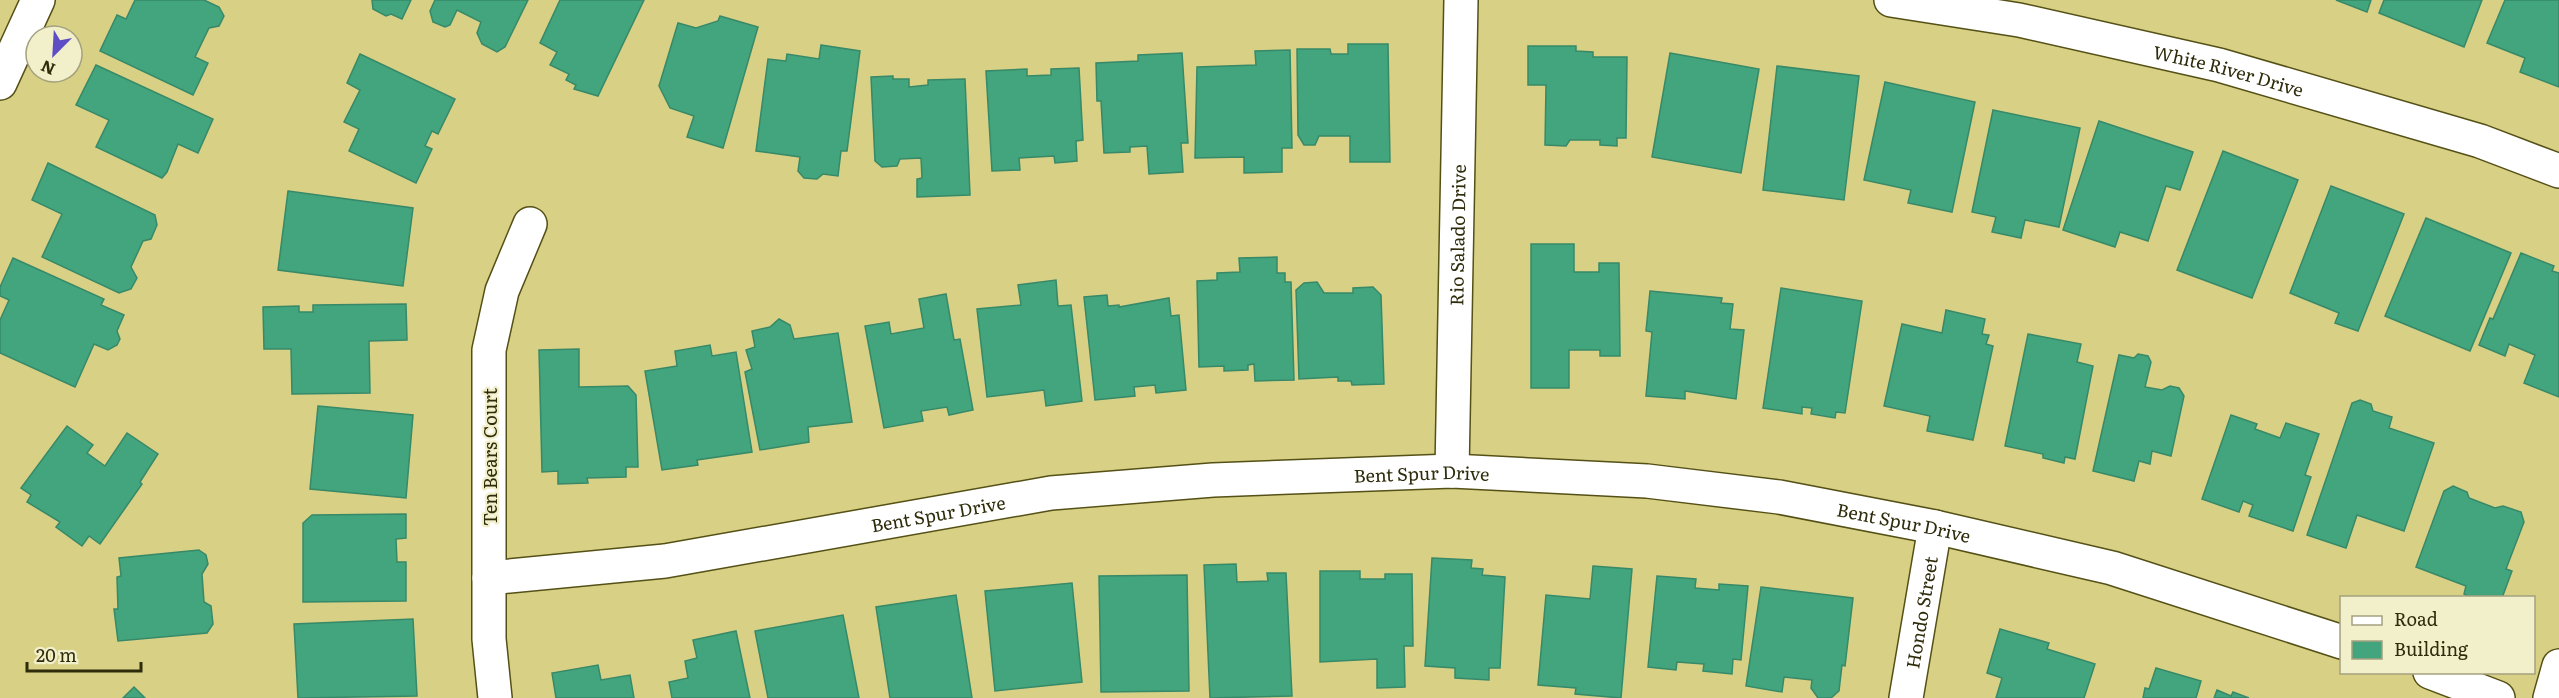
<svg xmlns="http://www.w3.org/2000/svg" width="2559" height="698" font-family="Literata,serif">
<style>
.building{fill:#42a57d;stroke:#378968;stroke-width:1.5}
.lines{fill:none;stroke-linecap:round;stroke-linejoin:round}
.minor-casing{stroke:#555016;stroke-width:36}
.minor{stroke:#fff;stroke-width:33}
.labels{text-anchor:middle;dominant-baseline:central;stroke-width:4.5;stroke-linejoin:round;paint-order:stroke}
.street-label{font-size:18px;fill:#2f2c0c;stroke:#f2efcb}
</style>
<rect width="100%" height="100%" fill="#d7d085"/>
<g class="building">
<path d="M135,0H204L219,7L224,16L219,26L209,28L195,57L208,63L193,95L100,51L117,15L126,19Z"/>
<path d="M372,0H411L402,19L391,14L386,16L373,9Z"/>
<path d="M435,0H528L505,47L497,52L482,44L477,33L481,22L457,10L450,25L445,27L433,22L430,11Z"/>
<path d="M560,0H644L598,96L574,89L576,85L566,80L569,74L550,65L557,52L540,43Z"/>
<path d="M2336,0H2371L2367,12Z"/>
<path d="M2384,0H2482L2464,47L2379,13Z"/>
<path d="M2505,0H2559V87L2520,72L2525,58L2487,43Z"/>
<path d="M720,16L758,27L723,148L687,137L694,116L670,108L659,86L678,23L696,28L718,21Z"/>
<path d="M1348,44H1388L1390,162H1350V136H1319L1315,145H1304L1298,135L1297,49H1330L1331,54H1348Z"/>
<path d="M821,45L860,51L847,151H841L838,176L823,174L817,179L804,178L798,171L800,157L756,151L768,59L786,61L787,54L819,59Z"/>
<path d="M1528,46H1576V51L1593,52V57H1627L1626,138H1617V146L1600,145V140H1570L1566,146L1545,145L1546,85H1528Z"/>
<path d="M1290,50L1292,148H1282V172L1244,173V157L1195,158L1197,67L1256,65L1255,51Z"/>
<path d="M1182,53L1188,143H1181L1183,172L1149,174L1147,146L1130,147V152L1104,153L1101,101H1097L1096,63L1138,61V55Z"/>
<path d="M1670,53L1759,69L1741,173L1652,157Z"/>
<path d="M360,54L455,99L438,134L432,131L425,146L432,149L416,183L349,151L359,129L344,122L360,90L347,83Z"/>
<path d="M96,65L213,119L198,153L178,144L167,172L162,178L96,147L109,120L76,105Z"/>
<path d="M1777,66L1859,76L1844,200L1763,190Z"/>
<path d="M1079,68L1083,140L1076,141L1077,161L1055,163L1054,156L1019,158L1020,170L992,171L986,71L1027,69V76L1051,75V69Z"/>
<path d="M893,76V79H909V87L928,85V80L965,79L970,195L917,197V179L922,178L921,158L900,159L897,166L882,167L875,161L871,77Z"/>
<path d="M1885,82L1975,102L1952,212L1908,203L1911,190L1864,180Z"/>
<path d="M1993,110L2080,128L2059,227L2025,220L2021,238L1992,232L1996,217L1972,212Z"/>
<path d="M2099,121L2193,152L2180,190L2166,186L2148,241L2120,232L2115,247L2063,230Z"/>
<path d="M2223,151L2298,180L2252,298L2177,270Z"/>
<path d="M48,163L155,215L157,225L151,239L143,241L131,267L137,278L131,289L119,293L42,257L62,214L32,200Z"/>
<path d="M2331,186L2404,214L2358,331L2335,323L2339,313L2290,293Z"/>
<path d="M288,191L413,208L403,286L278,270Z"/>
<path d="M2426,218L2511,253L2470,351L2385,316Z"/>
<path d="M1531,244H1574V272H1599V263H1619L1620,356H1600V350H1569V388H1531Z"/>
<path d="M2521,253L2554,266L2552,271L2559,273V397L2524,383L2535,355L2509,344L2505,356L2479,345L2490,318L2493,319Z"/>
<path d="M1277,257V273H1285V282H1291L1294,380L1255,381L1254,364L1248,365V370L1224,371V366L1199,367L1197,281L1217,280V273L1240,272L1239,258Z"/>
<path d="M13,258L104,299L101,305L124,315L117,331L120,339L117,345L108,350L94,344L75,387L0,353V320L9,300L0,296V287Z"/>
<path d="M1056,280L1058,306L1071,305L1082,401L1046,406L1044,390L987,397L977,309L1021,305L1018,285Z"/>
<path d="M1317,282L1324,293H1353V288L1373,287L1381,295L1384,384L1352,385L1351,381H1338V377L1299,379L1296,290L1304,283Z"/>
<path d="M1781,288L1862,301L1845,413L1836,412L1835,418L1811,414L1812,408L1802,407V414L1763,408Z"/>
<path d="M1650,291L1722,298L1721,303L1733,304L1730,329L1744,330L1736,399L1685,391V399L1646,396L1652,332L1646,331Z"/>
<path d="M946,294L954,340L960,339L973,410L949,415L947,407L921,411L923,421L884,428L865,326L889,322L891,334L924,328L919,299Z"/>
<path d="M1107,295L1108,306L1119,305V307L1169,298L1171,316L1179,315L1186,390L1156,393L1155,385L1134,387L1135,396L1095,400L1084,297Z"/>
<path d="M406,304L407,340L369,341L370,393L292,394L291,349H264L263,307L299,306V312H313V305Z"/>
<path d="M1946,310L1985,319L1982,334L1989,335L1986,344L1993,346L1973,440L1927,431L1930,416L1884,406L1902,324L1942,333Z"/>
<path d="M779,319L790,325L794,339L838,333L852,422L808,427L809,442L760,450L745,372L752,369L746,350L755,347L752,331L770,327Z"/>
<path d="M2028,334L2081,344L2077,362L2093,366L2075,459L2065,457L2064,463L2043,458V454L2005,446Z"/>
<path d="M710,345L712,356L736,352L752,452L697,460L698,465L662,470L645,371L677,366L675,351Z"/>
<path d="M579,349V387L628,386L636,395L638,467H626V477L587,478L588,483L558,484V471L542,472L539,350Z"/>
<path d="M2138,354L2148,356L2151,362L2145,387L2162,390L2170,386L2179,388L2184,396L2171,456L2152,451L2150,464L2139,461L2134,481L2093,471L2119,355L2134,358Z"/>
<path d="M2360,400L2371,404L2373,411L2392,417L2389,428L2434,443L2404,531L2357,515L2346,548L2307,535L2352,403Z"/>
<path d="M318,406L413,415L406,498L310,489Z"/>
<path d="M2231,415L2257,424L2255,429L2280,438L2286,423L2319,434L2305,475L2311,477L2293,531L2249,516L2253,505L2243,501L2239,512L2202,499Z"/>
<path d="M67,426L93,445L87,453L105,466L127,433L158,454L140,482L142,484L100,544L89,536L82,546L56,527L60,522L27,502L31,495L21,488Z"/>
<path d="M2453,486L2467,492L2469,498L2495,508L2503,506L2521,512L2524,522L2506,569L2512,571L2502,598H2472L2464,594L2466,586L2416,567L2444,491Z"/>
<path d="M406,514V538L396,539L397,562H406V601L303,602V523L312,515Z"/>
<path d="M199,550L206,555L208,564L202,574L204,602L211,606L213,624L207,633L118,641L114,609H118L117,577L121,576L119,558Z"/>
<path d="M1432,558L1472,560L1471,568L1483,569L1482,575L1505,577L1500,668H1489V680L1455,678V668L1425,666Z"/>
<path d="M1236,564L1237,582L1268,581L1267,573H1286L1292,696L1210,698L1204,565Z"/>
<path d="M1593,566L1632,569L1621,698L1575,694L1576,688L1538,685L1546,595L1590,599Z"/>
<path d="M1320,571H1360V579H1385V574H1412L1413,646H1404L1405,687L1377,688V659L1320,662Z"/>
<path d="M1187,575L1189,691L1101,692L1099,576Z"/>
<path d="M1657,576L1696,579L1695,588L1719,590V584L1748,586L1741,660L1733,659L1732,674L1703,671L1704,664L1677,662L1676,670L1648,667Z"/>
<path d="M1072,583L1082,682L995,691L985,591Z"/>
<path d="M1761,587L1853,598L1845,666L1842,665L1839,691L1831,698H1818L1811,688L1812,680L1784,677L1782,692L1746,686Z"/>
<path d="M956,595L972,698H890L876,607Z"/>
<path d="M843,615L859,698H768L755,631Z"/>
<path d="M413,619L417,696L298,698L294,624Z"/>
<path d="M2000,629L2049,643L2047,649L2095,664L2084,698H1996L2002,678L1987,673Z"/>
<path d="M736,631L750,698H672L669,682L688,678L685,661L697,658L693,640Z"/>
<path d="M598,665L601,680L630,675L634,698H556L552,673Z"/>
<path d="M2156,668L2201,681L2196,698H2143L2145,688L2149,689Z"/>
<path d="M134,687L145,698H123Z"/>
<path d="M2217,690L2231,696L2233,692L2249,698H2214Z"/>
</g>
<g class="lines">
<g class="minor-casing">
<g id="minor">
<path id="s1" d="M1891,0L2019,20L2219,65L2480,141L2559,171"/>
<path d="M0,83L38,0"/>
<path id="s2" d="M1452,471L1461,0"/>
<path id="s3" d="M489,578L665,561L1051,493L1213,480L1452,471L1647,481L1779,497L1935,527L2112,568L2342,642"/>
<path d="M2430,672L2498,698"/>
<path d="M495,698L489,639V350L502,291L530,224"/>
<path id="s4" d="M1906,698L1935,527"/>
<path d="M2550,698L2559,666"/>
</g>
</g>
<use href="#minor" class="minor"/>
</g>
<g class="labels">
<g class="street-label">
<text stroke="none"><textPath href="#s1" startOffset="345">White River Drive</textPath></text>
<text stroke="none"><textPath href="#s2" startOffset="236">Rio Salado Drive</textPath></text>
<text transform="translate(489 457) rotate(-90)">Ten Bears Court</text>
<text stroke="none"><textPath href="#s3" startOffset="940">Bent Spur Drive</textPath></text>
<text stroke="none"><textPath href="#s3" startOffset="454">Bent Spur Drive</textPath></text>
<text stroke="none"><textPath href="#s3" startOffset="1426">Bent Spur Drive</textPath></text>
<text stroke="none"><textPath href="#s4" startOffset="87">Hondo Street</textPath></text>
</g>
</g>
<rect x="2340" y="596" width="195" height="78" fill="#f2efcb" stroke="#a4a17f" stroke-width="1.5"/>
<rect x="2352" y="616" width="30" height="9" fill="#ffffff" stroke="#a4a17f" stroke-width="1.5"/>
<text x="2394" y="626" font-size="18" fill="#2f2c0c">Road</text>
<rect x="2352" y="641" width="30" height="18" fill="#42a57d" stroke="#a4a17f" stroke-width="1.5"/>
<text x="2394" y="656" font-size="18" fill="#2f2c0c">Building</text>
<g transform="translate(54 54) rotate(204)"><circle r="28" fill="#f2efcb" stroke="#a4a17f" stroke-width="1.5"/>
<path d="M0-4.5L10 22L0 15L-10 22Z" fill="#5d4ec6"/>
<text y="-9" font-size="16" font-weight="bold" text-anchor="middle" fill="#2f2c0c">N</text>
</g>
<path d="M27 662v9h114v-9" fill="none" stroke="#2f2c0c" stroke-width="3"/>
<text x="36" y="662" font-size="18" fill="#2f2c0c" stroke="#f2efcb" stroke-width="4.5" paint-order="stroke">20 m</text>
</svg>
